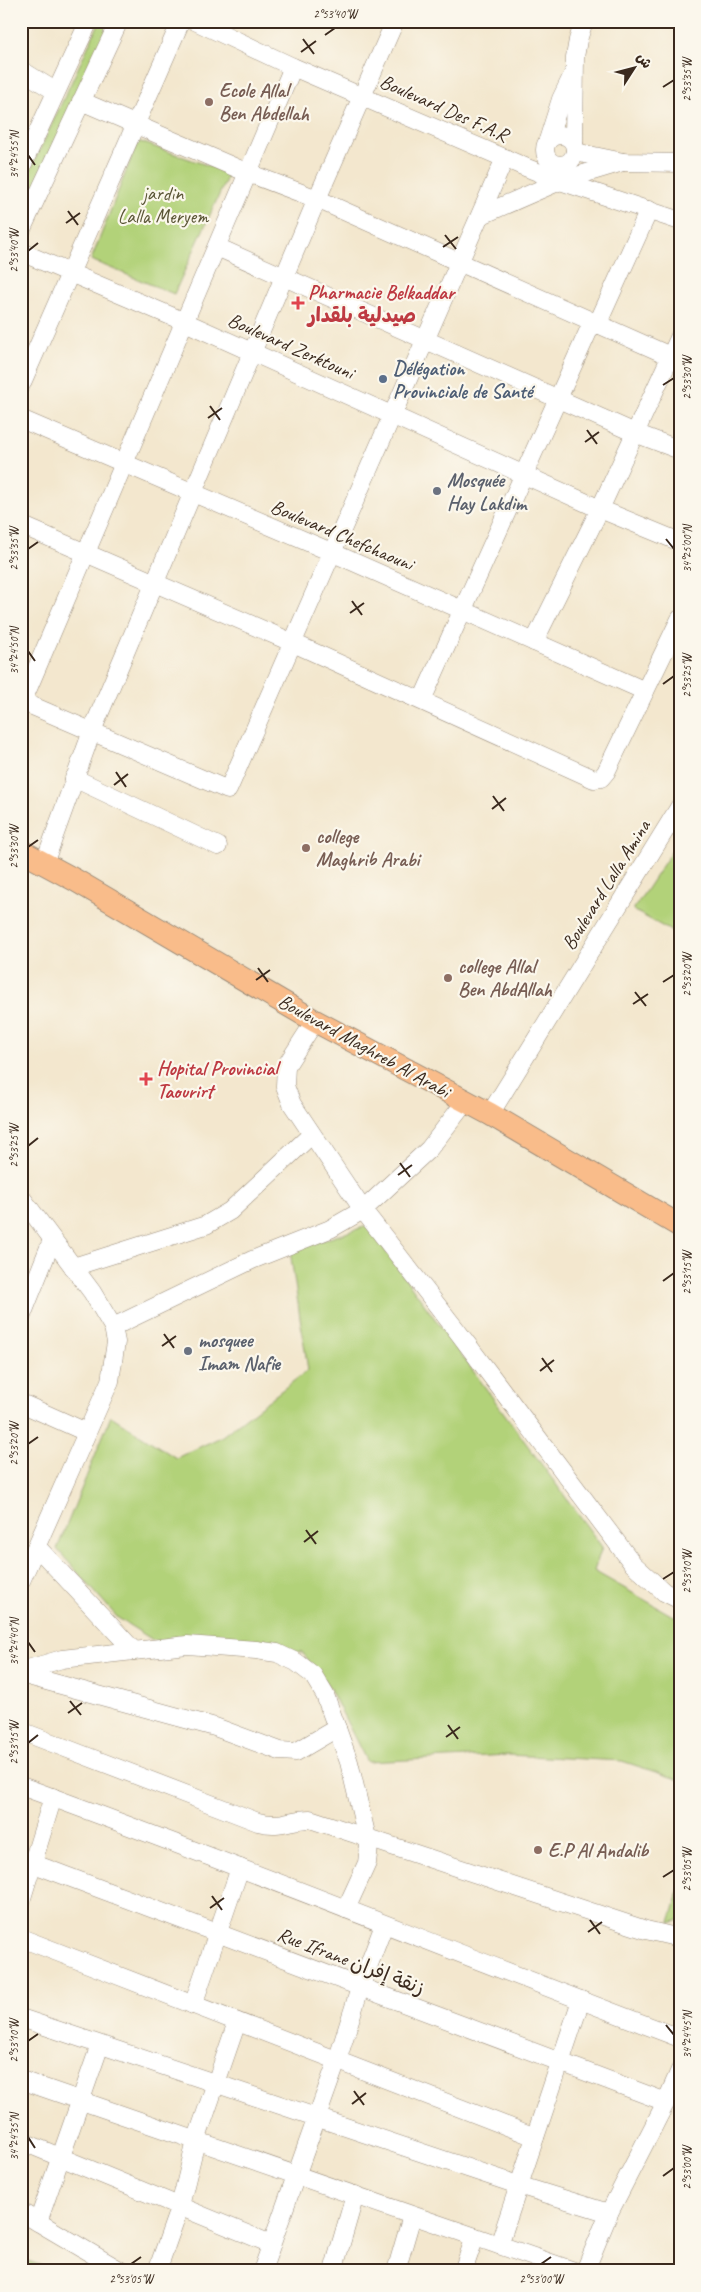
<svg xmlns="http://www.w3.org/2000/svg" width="701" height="2292" font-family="Caveat,'Playpen Sans Arabic',sans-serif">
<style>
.green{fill:#b2d279;stroke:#767e4c}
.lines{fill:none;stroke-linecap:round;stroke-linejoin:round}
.minor-casing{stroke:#978876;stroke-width:19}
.major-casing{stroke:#978876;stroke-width:24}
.minor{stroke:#fff;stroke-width:18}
.major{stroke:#f9bc8a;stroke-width:22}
.ticks{fill:none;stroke:#3b2a1e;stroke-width:2}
.education-dot{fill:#8d6e63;stroke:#fbf7ec;stroke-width:2}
.health-dot{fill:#e0444e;stroke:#fbf7ec;stroke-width:2}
.service-dot{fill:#5c6f8a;stroke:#fbf7ec;stroke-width:2}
.worship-dot{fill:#6b7280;stroke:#fbf7ec;stroke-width:2}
.labels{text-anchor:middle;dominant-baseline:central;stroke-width:4.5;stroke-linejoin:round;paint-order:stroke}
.education-label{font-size:20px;font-weight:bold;fill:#785e54;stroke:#fbf7ec;text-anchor:start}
.street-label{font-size:20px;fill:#3b2a1e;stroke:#fbf7ec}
.park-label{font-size:20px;fill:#595435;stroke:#fbf7ec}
.health-label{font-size:20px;font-weight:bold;fill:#be3a42;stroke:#fbf7ec;text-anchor:start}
.service-label{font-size:20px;font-weight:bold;fill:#4e5e75;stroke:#fbf7ec;text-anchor:start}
.worship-label{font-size:20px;font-weight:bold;fill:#5b616d;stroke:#fbf7ec;text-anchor:start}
.neatline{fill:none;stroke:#3b2a1e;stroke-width:2}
.ticks-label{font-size:12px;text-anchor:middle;fill:#3b2a1e}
</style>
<rect width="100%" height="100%" fill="#fbf7ec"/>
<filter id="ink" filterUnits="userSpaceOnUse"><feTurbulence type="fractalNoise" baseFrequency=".02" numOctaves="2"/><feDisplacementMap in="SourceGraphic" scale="10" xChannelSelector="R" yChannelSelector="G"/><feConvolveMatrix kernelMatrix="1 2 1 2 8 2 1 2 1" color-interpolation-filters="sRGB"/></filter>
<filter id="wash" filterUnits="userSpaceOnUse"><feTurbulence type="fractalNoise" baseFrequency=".0096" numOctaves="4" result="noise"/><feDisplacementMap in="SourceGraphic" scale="20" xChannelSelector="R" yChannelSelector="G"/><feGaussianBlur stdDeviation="1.12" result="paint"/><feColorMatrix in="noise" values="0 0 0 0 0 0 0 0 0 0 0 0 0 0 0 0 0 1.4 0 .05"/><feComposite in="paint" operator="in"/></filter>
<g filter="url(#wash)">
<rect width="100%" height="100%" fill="#f3e7ce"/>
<g class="green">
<path d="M100,21H116L21,220V190Z"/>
<path d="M138,141L229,173L174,294L91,260Z"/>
<path d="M680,839V936L633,910Z"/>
<path d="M367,1226L602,1547L594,1571L680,1620V1780L622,1761L508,1755L367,1762L329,1687L302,1652L234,1646L156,1642L118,1618L57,1549L111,1416L176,1458L221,1437L308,1370L290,1251Z"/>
<path d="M680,1889V1920L670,1923V1922Z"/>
<path d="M28,2261L56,2271H25Z"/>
</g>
</g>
<g filter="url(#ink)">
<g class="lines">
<g class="minor-casing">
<g id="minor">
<path d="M195,21L293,67L525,167L560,181L680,221"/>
<path d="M21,70L55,91"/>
<path d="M81,101L248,173L317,199L670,356"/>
<circle cx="560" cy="150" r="15"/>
<path d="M548,140L561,99L574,72"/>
<path d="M574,143L575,57L578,40L584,21"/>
<path d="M575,152L623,162L680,163"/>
<path d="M21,168L89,21"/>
<path d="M482,215L560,181L623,162"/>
<path d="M21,231L119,21"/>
<path d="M217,247L635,433L680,450"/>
<path d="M21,252L185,322L600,509L680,542"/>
<path d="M597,325L649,210"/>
<path d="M21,385L181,21"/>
<path d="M21,419L331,552L645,691"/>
<path d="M21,525L291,642L594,779L601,778L606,772L680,619"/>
<path d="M534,642L600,509L680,336"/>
<path d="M422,700L592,323"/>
<path d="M21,701L228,790L505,158"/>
<path d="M21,705L293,67"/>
<path d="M74,778L218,846"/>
<path d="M44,864L92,731L317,199L395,21"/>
<path d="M315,1021L286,1066L285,1086L292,1104L363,1210L458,1332L633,1564L664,1592L680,1600"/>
<path d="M490,1114L680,806"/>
<path d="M21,1197L92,1292L113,1327L116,1342L110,1381L21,1581"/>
<path d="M73,1267L206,1225L230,1211L311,1135"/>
<path d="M21,1318L52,1240"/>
<path d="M113,1327L252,1260L330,1229L363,1210L429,1149L466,1101"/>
<path d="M21,1403L86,1432"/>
<path d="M37,1547L134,1651"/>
<path d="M21,1671L62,1659L187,1645L256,1650L277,1653L296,1662L313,1675L325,1695L349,1762L369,1846L367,1863L346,1909"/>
<path d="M21,1674L215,1727L280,1751L296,1752L337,1728"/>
<path d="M21,1731L258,1822C281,1828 289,1819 310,1819L646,1930L680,1938"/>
<path d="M21,1786C242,1866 460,1955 680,2038"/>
<path d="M21,1859L666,2102"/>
<path d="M21,1901L53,1797"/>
<path d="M21,1938L535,2137"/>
<path d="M193,2005L240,1868"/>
<path d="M21,2018L518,2185L609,2213"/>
<path d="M21,2080L574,2271"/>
<path d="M21,2141L271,2244"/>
<path d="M21,2212L121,2271"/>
<path d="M38,2222L100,2045"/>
<path d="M499,2245L581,2000"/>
<path d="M157,2271L180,2206L196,2141L237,2022"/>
<path d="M262,2271L337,2061L360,1988L384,1925"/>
<path d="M333,2271L355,2195"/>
<path d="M396,2271L412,2216"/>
<path d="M463,2271L475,2237"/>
<path d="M585,2271L609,2213L666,2102L680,2070"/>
</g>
</g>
<g class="major-casing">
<path id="major" d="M21,851L75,880L315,1021L490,1114L680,1226"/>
</g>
<use href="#minor" class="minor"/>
<use href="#major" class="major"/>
</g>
</g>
<path class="ticks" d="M325,35L335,28M303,39L314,54M301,52L316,41M663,87L674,80M28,155L35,165M68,211L78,225M66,223L80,213M445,235L456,249M443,247L458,237M28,251L38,243M663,385L674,378M210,406L220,420M208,418L222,408M587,430L597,444M585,442L599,432M666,539L674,549M28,549L38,542M352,601L362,615M350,613L364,603M28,651L35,661M663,684L674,676M116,772L126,787M114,785L128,774M493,796L504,811M492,809L506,798M28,847L38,840M258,968L268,982M256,980L270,970M663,982L674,975M635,992L646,1006M633,1004L648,994M28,1146L38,1138M400,1163L410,1177M398,1175L412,1165M663,1281L674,1273M164,1334L174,1348M162,1346L176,1336M542,1358L552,1372M540,1371L554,1360M28,1444L38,1437M306,1530L316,1544M304,1542L318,1531M663,1579L674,1572M28,1642L35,1652M70,1701L81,1715M68,1713L82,1703M448,1725L458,1739M446,1737L460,1727M28,1743L38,1735M663,1877L674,1870M212,1896L222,1910M210,1908L224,1898M590,1920L600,1934M588,1932L602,1922M666,2025L674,2035M28,2041L38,2034M354,2091L364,2105M352,2104L366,2093M28,2137L35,2148M663,2176L674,2168M131,2264L141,2257M541,2264L551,2257"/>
<g class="education-dot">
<circle cx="209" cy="102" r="5"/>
<circle cx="306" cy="848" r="5"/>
<circle cx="448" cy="978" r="5"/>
<circle cx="538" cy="1850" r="5"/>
</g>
<g class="health-dot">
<path d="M295.5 295.5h5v5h5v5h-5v5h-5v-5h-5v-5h5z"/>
<path d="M143.5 1071.5h5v5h5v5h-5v5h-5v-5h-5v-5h5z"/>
</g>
<circle class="service-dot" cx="383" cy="379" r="5"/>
<g class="worship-dot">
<circle cx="437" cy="491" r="5"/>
<circle cx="188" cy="1351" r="5"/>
</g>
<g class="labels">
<g class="education-label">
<text x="219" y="90">Ecole Allal<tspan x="219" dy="23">Ben Abdellah</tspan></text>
<text x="316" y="836">college<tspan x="316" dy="23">Maghrib Arabi</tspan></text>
<text x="458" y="966">college Allal<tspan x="458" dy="23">Ben AbdAllah</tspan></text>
<text x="548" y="1850">E.P Al Andalib</text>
</g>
<g class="street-label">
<text transform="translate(444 108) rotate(24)">Boulevard Des F.A.R</text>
<text transform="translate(291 346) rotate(24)">Boulevard Zerktouni</text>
<text transform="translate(342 535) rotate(23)">Boulevard Chefchaouni</text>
<text transform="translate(606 885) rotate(-58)">Boulevard Lalla Amina</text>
<text transform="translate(364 1046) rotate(29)">Boulevard Maghreb Al Arabi</text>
<text transform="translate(351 1961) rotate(21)">Rue Ifrane زنقة إفران</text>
</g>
<g class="park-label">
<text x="163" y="193">jardin<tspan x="163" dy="23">Lalla Meryem</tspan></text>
</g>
<g class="health-label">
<text x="308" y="292">Pharmacie Belkaddar<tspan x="308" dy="23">صيدلية بلقدار</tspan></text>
<text x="157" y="1068">Hopital Provincial<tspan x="157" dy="23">Taourirt</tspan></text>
</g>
<g class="service-label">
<text x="393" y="368">Délégation<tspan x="393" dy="23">Provinciale de Santé</tspan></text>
</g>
<g class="worship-label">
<text x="447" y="480">Mosquée<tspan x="447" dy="23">Hay Lakdim</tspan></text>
<text x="198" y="1340">mosquee<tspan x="198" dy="23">Imam Nafie</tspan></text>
</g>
</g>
<rect width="701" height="2292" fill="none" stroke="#fbf7ec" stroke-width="55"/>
<g transform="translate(634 68) rotate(54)" stroke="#fbf7ec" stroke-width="4" paint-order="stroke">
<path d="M0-4L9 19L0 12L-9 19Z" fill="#3b2a1e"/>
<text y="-8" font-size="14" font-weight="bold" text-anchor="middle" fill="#3b2a1e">ش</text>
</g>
<rect x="28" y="28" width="646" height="2236" class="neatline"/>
<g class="ticks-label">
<text x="335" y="18">2°53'40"W</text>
<text transform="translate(687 80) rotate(-90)" y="4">2°53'35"W</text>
<text transform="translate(14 155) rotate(-90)" y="4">34°24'55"N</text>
<text transform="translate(14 251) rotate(-90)" y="4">2°53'40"W</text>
<text transform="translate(687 378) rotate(-90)" y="4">2°53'30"W</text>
<text transform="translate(687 549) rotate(-90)" y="4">34°25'00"N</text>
<text transform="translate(14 549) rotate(-90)" y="4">2°53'35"W</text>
<text transform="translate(14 651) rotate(-90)" y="4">34°24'50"N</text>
<text transform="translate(687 676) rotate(-90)" y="4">2°53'25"W</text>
<text transform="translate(14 847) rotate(-90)" y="4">2°53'30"W</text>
<text transform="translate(687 975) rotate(-90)" y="4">2°53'20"W</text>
<text transform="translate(14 1146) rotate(-90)" y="4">2°53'25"W</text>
<text transform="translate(687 1273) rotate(-90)" y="4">2°53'15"W</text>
<text transform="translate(14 1444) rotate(-90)" y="4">2°53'20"W</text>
<text transform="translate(687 1572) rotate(-90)" y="4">2°53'10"W</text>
<text transform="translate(14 1642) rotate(-90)" y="4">34°24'40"N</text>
<text transform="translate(14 1743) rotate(-90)" y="4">2°53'15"W</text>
<text transform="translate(687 1870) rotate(-90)" y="4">2°53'05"W</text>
<text transform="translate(687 2035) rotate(-90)" y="4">34°24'45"N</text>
<text transform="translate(14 2041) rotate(-90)" y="4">2°53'10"W</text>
<text transform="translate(14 2137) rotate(-90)" y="4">34°24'35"N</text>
<text transform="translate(687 2168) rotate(-90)" y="4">2°53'00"W</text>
<text x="131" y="2283">2°53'05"W</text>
<text x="541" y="2283">2°53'00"W</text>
</g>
</svg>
